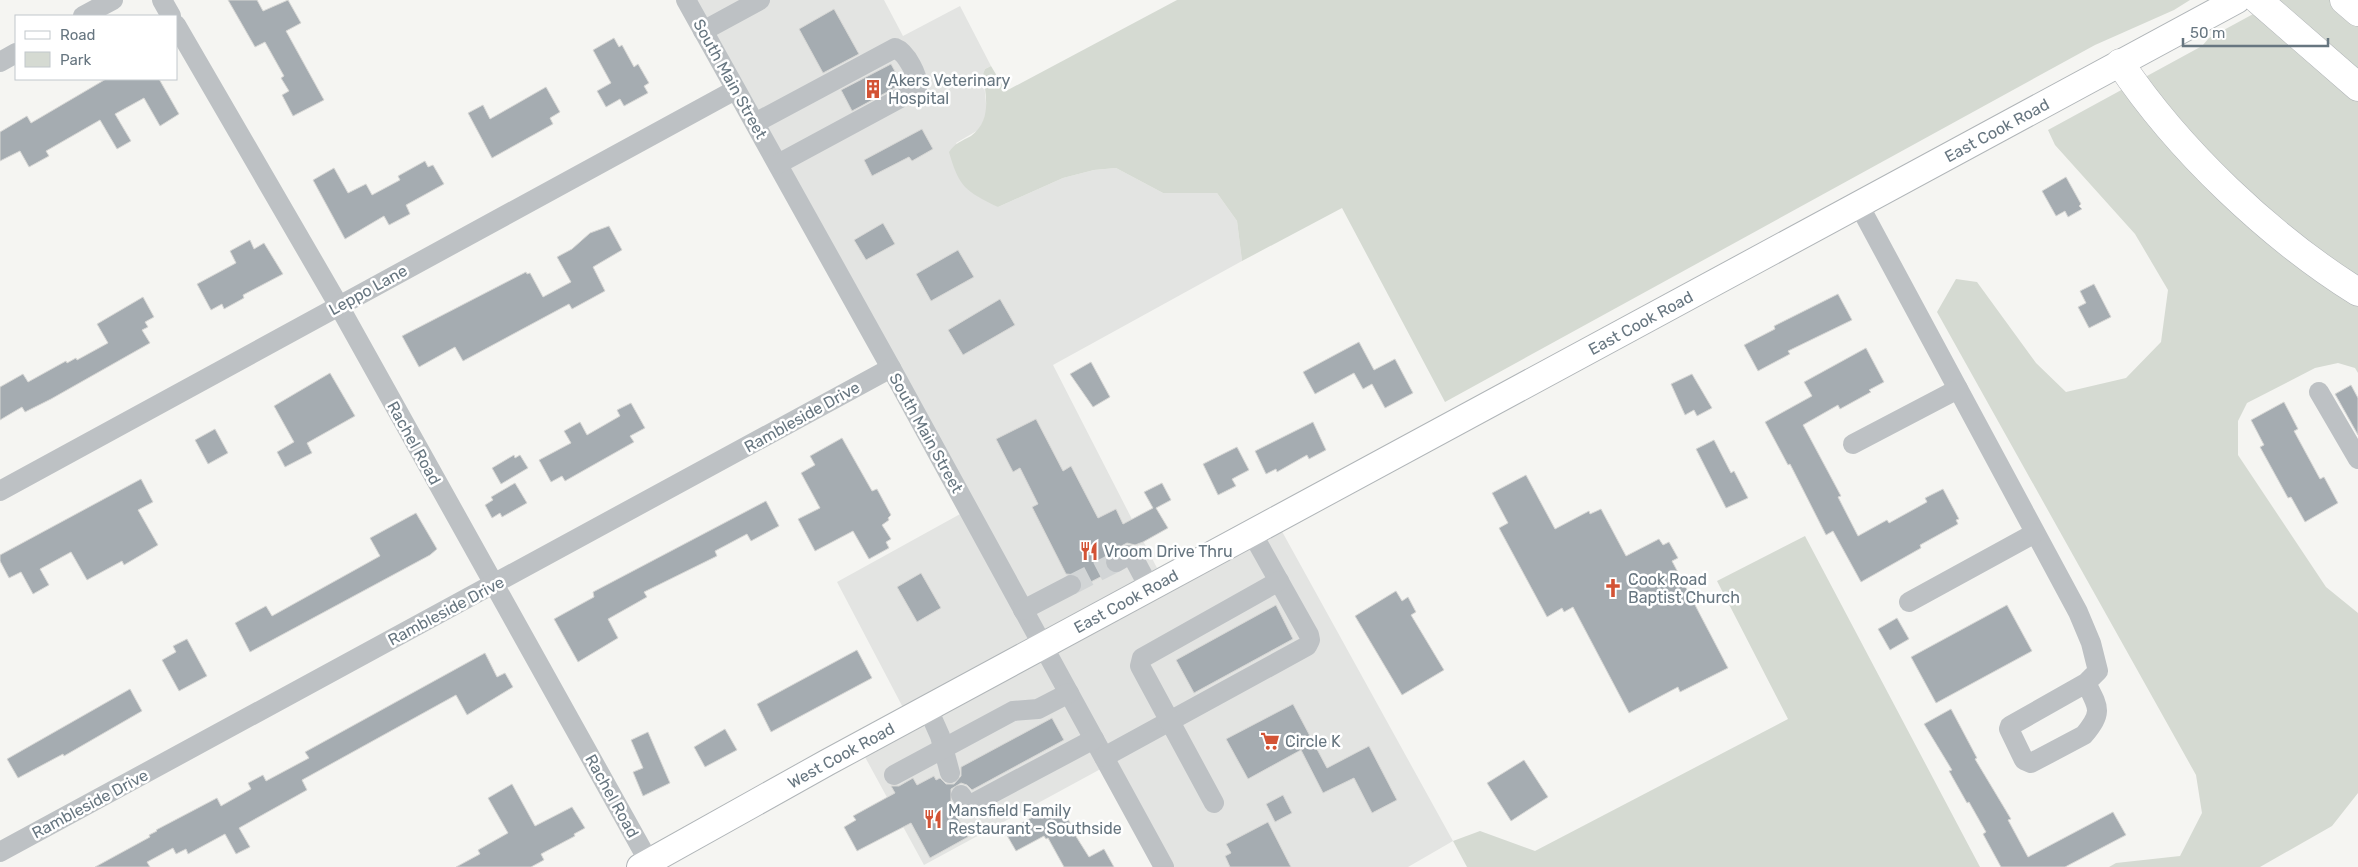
<svg xmlns="http://www.w3.org/2000/svg" width="2358" height="867" font-family="Rubik,sans-serif">
<style>
.built{fill:#e3e4e2}
.green{fill:#d5dad2}
.building{fill:#a5acb1;stroke:#d7d7d5}
.lines{fill:none;stroke-linecap:round;stroke-linejoin:round}
.minor-tunnel{stroke:#d2d5d6;stroke-width:20;stroke-dasharray:20 10;stroke-linecap:butt}
.major-casing{stroke:#b0b5b8;stroke-width:28}
.highway-casing{stroke:#b0b4b7;stroke-width:29}
.minor{stroke:#bdc1c4;stroke-width:20}
.major{stroke:#fff;stroke-width:26}
.highway{stroke:#fff;stroke-width:28}
.labels{text-anchor:middle;dominant-baseline:central;stroke-width:5;stroke-linejoin:round;paint-order:stroke}
.street-label{font-size:16px;fill:#677680;stroke:#fff}
.poi-label{font-size:16px;fill:#677680;stroke:#fff;text-anchor:start}
</style>
<rect width="100%" height="100%" fill="#f5f5f2"/>
<path class="built" d="M680,0H884L903,36L960,6L991,66L985,69L983,74L987,113L980,129L956,143L998,207L1063,178L1094,170L1116,168L1163,193H1217L1237,221L1242,261L1053,365L1157,568L1269,508L1453,841L1408,867H1164L1108,765L924,865L859,746L909,719L837,582L962,513Z"/>
<g class="green">
<path d="M1177,0H2190L2174,10L2095,45L1445,402L1342,208L1242,261L1237,221L1217,193H1163L1116,168L1094,170L1063,178L998,207C965,191 959,187 949,152C955,143 962,141 971,136C992,120 986,97 983,74L985,69L991,66L1006,91Z"/>
<path d="M2279,0H2358V373L2355,368L2338,363L2315,368L2247,403L2238,421V455L2326,587L2358,613V793L2332,826L2260,867H2109L2116,863L2180,856L2202,813L2196,775L1937,312L1956,279L1977,282L2036,363L2066,392L2126,378L2161,342L2168,290L2135,234L2055,145L2048,130L2202,46L2209,38Z"/>
<path d="M1805,536L1980,867H1467L1453,841L1480,831L1535,851L1788,719L1717,581Z"/>
</g>
<g class="building">
<path d="M228,0H257L263,11L288,0L301,23L286,31L324,100L293,116L282,95L289,91L281,78L284,76L265,42L255,47Z"/>
<path d="M834,9L859,54L823,73L799,29Z"/>
<path d="M614,38L619,47L622,45L634,67L638,64L649,83L644,86L648,93L624,106L620,99L606,107L597,91L611,83L593,50Z"/>
<path d="M891,64L902,84L852,111L841,90Z"/>
<path d="M106,79H159L179,114L160,126L144,98L115,114L131,141L117,149L100,120L46,151L49,156L29,167L20,151L0,161V132L27,116L31,123Z"/>
<path d="M546,87L560,112L550,118L553,124L492,158L468,113L483,105L490,119Z"/>
<path d="M922,129L933,149L912,161L909,157L872,176L864,160Z"/>
<path d="M425,161L428,167L433,165L444,184L406,205L410,214L389,225L384,216L345,239L313,180L334,168L348,193L366,184L372,195L400,180L398,176Z"/>
<path d="M2066,177L2081,204L2079,206L2082,209L2068,217L2065,211L2056,216L2042,191Z"/>
<path d="M883,223L895,244L866,260L854,240Z"/>
<path d="M609,226L622,250L593,267L605,291L572,309L569,304L463,361L455,347L419,367L402,336L526,272L527,274L530,273L543,297L571,282L557,257L572,249L590,233Z"/>
<path d="M250,240L254,249L264,243L283,274L243,295L244,298L224,309L222,304L211,310L197,284L236,263L230,251Z"/>
<path d="M958,250L974,277L931,301L916,274Z"/>
<path d="M2094,284L2111,317L2089,328L2078,307L2086,303L2080,291Z"/>
<path d="M1838,294L1852,320L1788,351L1790,354L1758,371L1744,345L1775,329L1774,326Z"/>
<path d="M143,297L154,317L145,322L148,327L142,330L150,343L51,399L25,412L22,407L0,420V387L23,374L28,382L66,361L67,363L76,358L77,360L108,343L97,324Z"/>
<path d="M1000,299L1015,325L963,355L948,330Z"/>
<path d="M1359,342L1374,370L1395,359L1413,393L1385,408L1372,384L1363,389L1354,373L1315,394L1303,372Z"/>
<path d="M1866,348L1884,382L1869,390L1871,392L1840,409L1838,405L1803,425L1841,496L1838,497L1858,536L1887,520L1889,523L1918,507L1927,502L1925,498L1943,489L1959,519L1956,520L1958,524L1920,545L1921,548L1861,582L1833,531L1826,535L1790,464L1788,465L1765,422L1812,396L1804,382Z"/>
<path d="M1091,362L1110,397L1093,407L1070,374Z"/>
<path d="M330,373L355,416L307,443L312,453L285,467L277,452L294,442L274,406Z"/>
<path d="M1692,374L1712,408L1697,416L1694,410L1685,415L1671,384Z"/>
<path d="M2351,385L2358,398V435L2335,394Z"/>
<path d="M2284,402L2298,429L2294,431L2320,479L2324,477L2338,503L2305,522L2291,497L2288,498L2260,447L2264,445L2251,420Z"/>
<path d="M631,403L645,428L630,436L634,442L565,481L562,476L551,482L539,460L571,443L564,431L580,422L587,435L620,416L617,410Z"/>
<path d="M1036,419L1063,471L1071,466L1098,518L1116,509L1123,524L1153,508L1144,492L1162,483L1171,500L1156,508L1168,528L1143,542L1135,545L1127,543L1110,552L1104,562L1110,572L1083,586L1078,575L1066,574L1032,507L1038,504L1020,468L1013,472L996,439Z"/>
<path d="M1313,422L1326,450L1309,459L1307,455L1277,472L1276,469L1266,474L1255,451Z"/>
<path d="M215,429L228,453L208,464L195,440Z"/>
<path d="M842,438L872,491L877,489L891,515L888,518L889,520L882,525L891,539L886,542L889,548L869,559L853,531L815,551L798,519L820,508L801,473L815,465L810,456Z"/>
<path d="M1714,440L1731,473L1734,471L1748,498L1726,508L1696,449Z"/>
<path d="M1237,447L1249,470L1232,479L1236,486L1218,495L1203,464Z"/>
<path d="M514,455L515,458L520,455L528,468L501,484L492,468Z"/>
<path d="M1526,475L1555,529L1589,511L1590,514L1601,509L1626,556L1659,539L1663,545L1669,542L1678,558L1672,561L1728,668L1680,692L1678,687L1629,713L1573,607L1564,612L1562,608L1547,617L1499,528L1508,523L1492,493Z"/>
<path d="M141,479L153,502L138,510L158,545L124,565L122,561L87,580L71,552L40,569L49,585L33,594L21,572L9,578L0,561V555Z"/>
<path d="M515,483L527,503L502,517L500,513L492,518L485,505L493,500L491,497Z"/>
<path d="M766,501L779,526L751,541L747,534L715,551L717,556L644,592L647,597L608,619L618,638L578,662L554,619L594,597L593,592Z"/>
<path d="M416,513L437,549L430,555L250,652L235,623L266,606L272,616L380,556L370,538Z"/>
<path d="M921,573L941,608L917,622L897,587Z"/>
<path d="M1396,591L1402,601L1408,597L1416,612L1411,615L1444,670L1402,695L1355,616Z"/>
<path d="M1276,605L1293,639L1194,693L1176,660Z"/>
<path d="M2007,605L2032,651L1936,703L1911,657Z"/>
<path d="M1897,618L1909,639L1890,650L1878,629Z"/>
<path d="M187,639L207,676L179,691L162,660L176,652L173,646Z"/>
<path d="M857,650L872,678L771,732L757,704Z"/>
<path d="M485,653L497,677L505,673L513,687L467,715L456,695L302,780L307,790L239,828L250,847L236,854L225,834L188,854L186,849L176,854L173,848L147,862L150,867H95L150,837L149,835L157,831L156,830L217,798L221,806L251,789L248,783L263,775L266,781L309,758L305,752Z"/>
<path d="M130,689L142,711L64,756L63,754L18,778L7,759Z"/>
<path d="M1293,704L1327,768L1369,746L1397,800L1372,813L1354,778L1323,793L1301,750L1248,779L1226,739Z"/>
<path d="M1951,709L1977,758L1975,759L2011,819L2008,820L2028,857L2113,812L2126,835L2065,867H2001L1983,834L1986,832L1969,802L1967,803L1949,771L1952,770L1924,724Z"/>
<path d="M1052,718L1064,740L972,790L967,785L961,783L951,789V801L949,802L968,837L930,858L911,823L857,851L844,827L856,820L853,816L895,793L891,786H899L913,778L917,785L934,776L936,780L940,778L946,784H954L961,776V767Z"/>
<path d="M725,729L737,750L705,767L694,747Z"/>
<path d="M648,732L670,783L643,796L633,772L643,768L631,740Z"/>
<path d="M1524,760L1548,797L1511,821L1487,783Z"/>
<path d="M512,784L535,826L572,807L585,828L574,834L575,836L541,854L544,860L531,867H456L480,854L478,850L508,833L488,798Z"/>
<path d="M1283,795L1292,813L1275,822L1266,804Z"/>
<path d="M1059,803L1074,830H1072L1089,857L1104,849L1114,867H1064L1048,838L1046,839L1044,836L1016,851L1005,832Z"/>
<path d="M1268,822L1291,867H1230L1225,856L1231,853L1226,844Z"/>
</g>
<g class="lines">
<path class="minor-tunnel" d="M1071,585L1116,562"/>
<g class="major-casing">
<g id="major">
<path id="s1" d="M640,867L828,762L2237,0"/>
</g>
</g>
<g class="highway-casing">
<g id="highway">
<path d="M2258,0L2358,87"/>
<path d="M2344,0L2358,12"/>
<path d="M2120,63C2178,150 2270,237 2358,292"/>
</g>
</g>
<g class="minor">
<path d="M162,0L171,16"/>
<path d="M686,0L891,368L1164,867"/>
<path d="M83,16L113,0"/>
<path d="M176,25L339,306L649,862"/>
<path d="M703,31L760,0"/>
<path d="M0,62L16,53"/>
<path d="M755,123L895,48C906,52 920,77 917,89L778,164"/>
<path d="M1859,205L2078,612L2091,643L2098,671L2086,683L2010,726L2009,729L2024,760L2031,763L2084,735C2103,712 2099,708 2086,683"/>
<path d="M2319,392L2358,459"/>
<path d="M1853,444L1958,389"/>
<path d="M0,491L735,90"/>
<path d="M1116,562L1128,555L1133,557L1150,589"/>
<path d="M1909,602L2035,533"/>
<path d="M1023,610L1071,585"/>
<path d="M928,709L940,736L950,773"/>
<path d="M1104,757L1307,646L1310,640L1309,635L1252,533"/>
<path d="M894,775L1013,711L1038,709L1069,693"/>
<path d="M961,795L966,803L970,805L1094,739"/>
<path d="M1214,803L1140,666L1142,658L1279,581"/>
<path d="M0,852L891,368"/>
</g>
<use href="#major" class="major"/>
<use href="#highway" class="highway"/>
</g>
<defs>
<g id="building-bare" transform="scale(1.5)"><path d="M-4-6H4V6H1V3H-1V6H-4ZM-2.5-4.3h1.7v1.8h-1.7ZM.8-4.3h1.7v1.8H.8ZM-2.5-1h1.7V.8h-1.7ZM.8-1h1.7V.8H.8Z" fill="#d35335" stroke="#fff" stroke-width="2.5" paint-order="stroke"/></g>
<g id="restaurant-bare" transform="scale(1.5)"><path d="M-5-6h1v4h1v-4h1v4h1v-4h1v5L-1.5 .5V6h-2V.5L-5-1ZM5-6V6H3V1.5H1.5Q1.5-4 5-6Z" fill="#d35335" stroke="#fff" stroke-width="2.5" paint-order="stroke"/></g>
<g id="church-bare" transform="scale(1.5)"><path d="M-1.2-6h2.4v3.5h3.3v2.4h-3.3V6h-2.4V-.1h-3.3v-2.4h3.3Z" fill="#d35335" stroke="#fff" stroke-width="2.5" paint-order="stroke"/></g>
<g id="supermarket-bare" transform="scale(1.5)"><path d="M-6-5.5h2.5l.6 2H6L4.5 2H-2.5L-4.4-4H-6ZM-1.5 3.2a1.3 1.3 0 1 0 .1 0ZM3 3.2a1.3 1.3 0 1 0 .1 0Z" fill="#d35335" stroke="#fff" stroke-width="2.5" paint-order="stroke"/></g>
</defs>
<g fill-rule="evenodd">
<use href="#building-bare" x="873" y="89"/>
<use href="#restaurant-bare" x="1089" y="551"/>
<use href="#church-bare" x="1613" y="588"/>
<use href="#supermarket-bare" x="1270" y="741"/>
<use href="#restaurant-bare" x="933" y="819"/>
</g>
<g class="labels">
<g class="street-label">
<text transform="translate(730 79) rotate(61)">South Main Street</text>
<text stroke="none"><textPath href="#s1" startOffset="1544">East Cook Road</textPath></text>
<text transform="translate(368 290) rotate(-29)">Leppo Lane</text>
<text stroke="none"><textPath href="#s1" startOffset="1139">East Cook Road</textPath></text>
<text transform="translate(802 417) rotate(-29)">Rambleside Drive</text>
<text transform="translate(926 433) rotate(61)">South Main Street</text>
<text transform="translate(414 443) rotate(61)">Rachel Road</text>
<text stroke="none"><textPath href="#s1" startOffset="554">East Cook Road</textPath></text>
<text transform="translate(446 611) rotate(-28)">Rambleside Drive</text>
<text stroke="none"><textPath href="#s1" startOffset="230">West Cook Road</textPath></text>
<text transform="translate(612 796) rotate(61)">Rachel Road</text>
<text transform="translate(90 804) rotate(-28)">Rambleside Drive</text>
</g>
<g class="poi-label">
<text x="888" y="80">Akers Veterinary<tspan x="888" dy="18">Hospital</tspan></text>
<text x="1104" y="551">Vroom Drive Thru</text>
<text x="1628" y="579">Cook Road<tspan x="1628" dy="18">Baptist Church</tspan></text>
<text x="1285" y="741">Circle K</text>
<text x="948" y="810">Mansfield Family<tspan x="948" dy="18">Restaurant - Southside</tspan></text>
</g>
</g>
<rect x="15" y="15" width="162" height="65" fill="#ffffff" stroke="#c2c8cc"/>
<rect x="25" y="31" width="25" height="8" fill="#ffffff" stroke="#c2c8cc"/>
<text x="60" y="40" font-size="15" fill="#677680">Road</text>
<rect x="25" y="52" width="25" height="15" fill="#d5dad2" stroke="#c2c8cc"/>
<text x="60" y="65" font-size="15" fill="#677680">Park</text>
<path d="M2183 38v8h145v-8" fill="none" stroke="#677680" stroke-width="2.5"/>
<text x="2190" y="38" font-size="15" fill="#677680" stroke="#ffffff" stroke-width="4" paint-order="stroke">50 m</text>
</svg>
